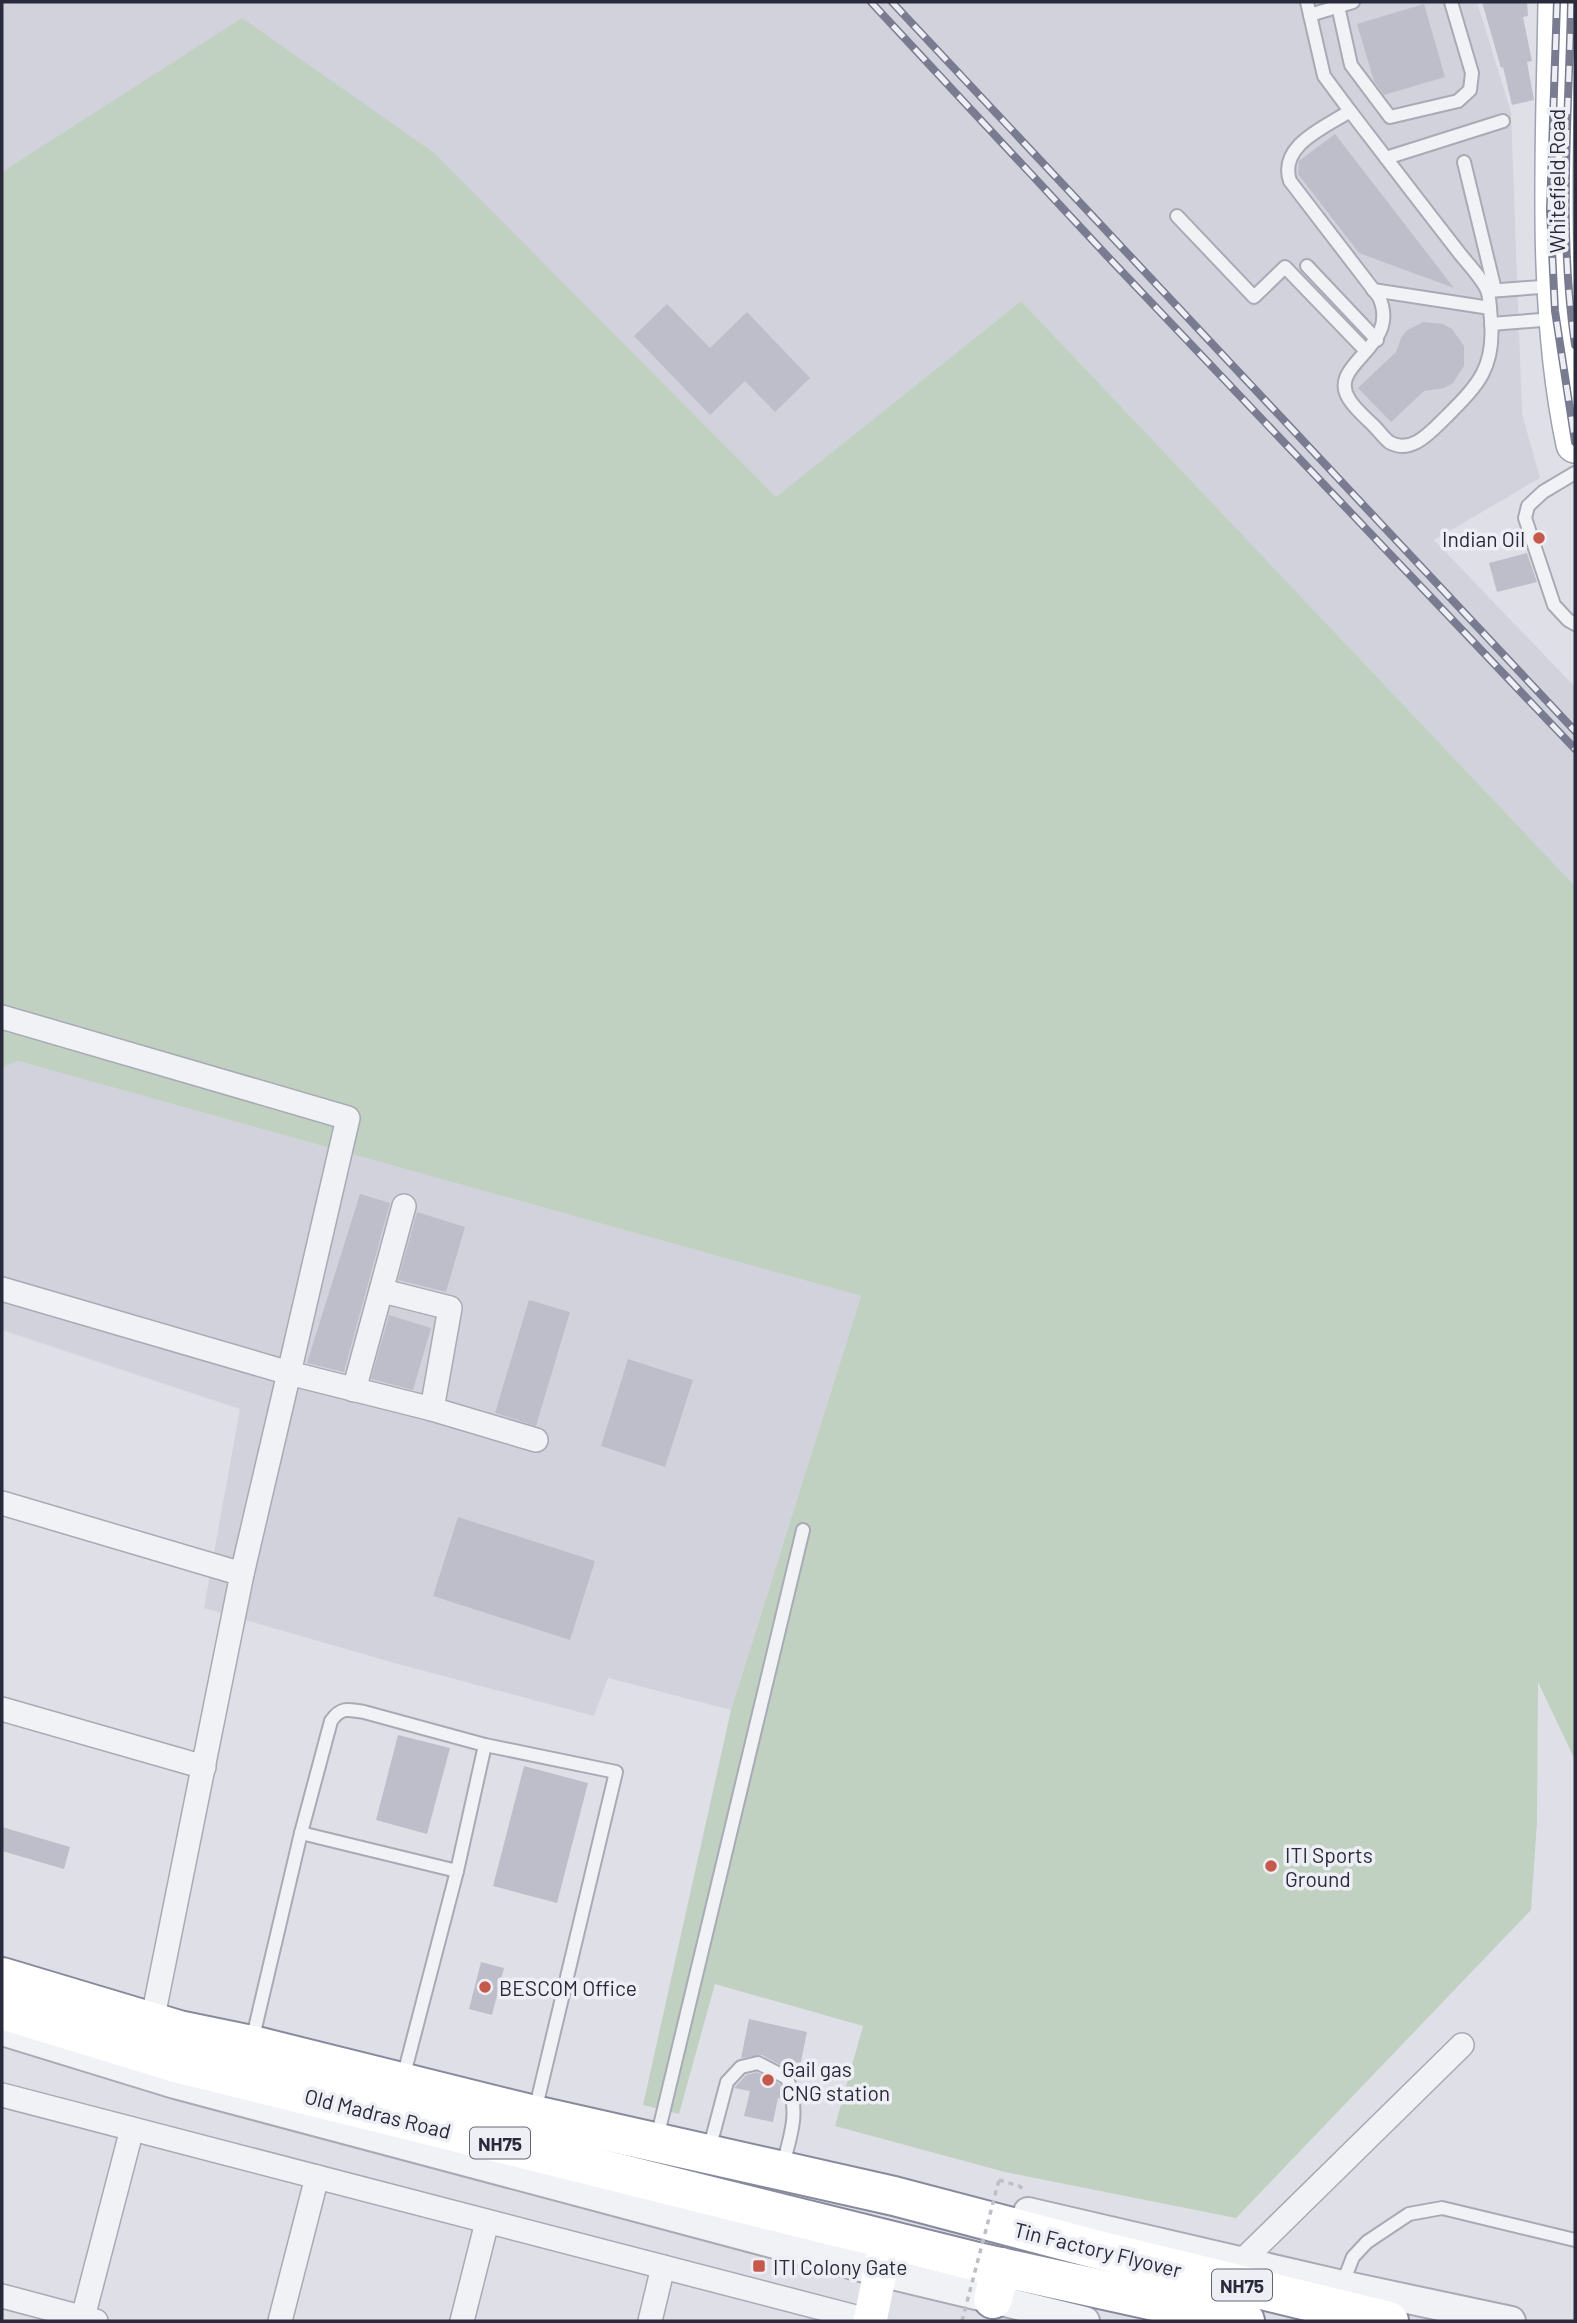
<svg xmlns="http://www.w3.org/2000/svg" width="1577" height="2323" font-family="Barlow,sans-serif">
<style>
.built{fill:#d1d2dc}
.green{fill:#c1d1c1}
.building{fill:#bdbeca}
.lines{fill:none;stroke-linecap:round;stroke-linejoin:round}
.service-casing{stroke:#a8aab4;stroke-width:16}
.minor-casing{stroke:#a8aab4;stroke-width:26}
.tertiary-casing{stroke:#a8aab4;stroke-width:32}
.primary-casing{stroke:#9fa2b2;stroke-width:40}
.trunk-casing{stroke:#878a9d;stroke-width:42}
.path{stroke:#bdbec6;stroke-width:3.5;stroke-dasharray:5 5;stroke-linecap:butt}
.service{stroke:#f1f2f6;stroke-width:12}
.minor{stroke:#f1f2f6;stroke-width:23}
.tertiary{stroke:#f1f2f6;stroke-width:28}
.secondary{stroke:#fff;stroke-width:33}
.primary{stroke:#fff;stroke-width:37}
.trunk{stroke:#fff;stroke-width:38}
.rail-casing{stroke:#797c90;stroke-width:8}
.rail{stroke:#eeeff5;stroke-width:5;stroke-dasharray:16;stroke-linecap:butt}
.path-bridge{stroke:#bdbec6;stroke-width:3.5;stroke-dasharray:5 5;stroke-linecap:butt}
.poi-dot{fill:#c5594b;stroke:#eeeff5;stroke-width:2.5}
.labels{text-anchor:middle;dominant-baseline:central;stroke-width:7;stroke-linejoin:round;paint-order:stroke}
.shield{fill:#eeeff5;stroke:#646674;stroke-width:2}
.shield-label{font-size:19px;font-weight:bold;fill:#292b3d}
.street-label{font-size:21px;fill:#292b3d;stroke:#eeeff5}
.poi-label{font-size:21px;fill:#292b3d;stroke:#eeeff5;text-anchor:start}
</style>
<rect width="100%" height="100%" fill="#dfe0e7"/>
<g class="built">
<path d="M2,2H1477L1511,112L1522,414L1540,478L1434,540L1575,687V886L1021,301L467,745L2,290Z"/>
<path d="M18,1061L861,1296L731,1710L608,1678L594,1716L398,1664L204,1608L240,1409L2,1330V1068Z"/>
</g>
<path class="green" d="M242,18L433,152L776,497L1021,301L1575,886V1760L1538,1682L1537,1822L1531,1910L1236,2218L1005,2172L835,2126L863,2026L715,1984L679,2114L643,2105L731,1710L861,1296L18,1061L2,1068V172Z"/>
<g class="building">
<path d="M1482,2H1527L1528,16L1523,17L1532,61L1527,62L1534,100L1512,105L1503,67L1501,68Z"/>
<path d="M1424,4L1445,77L1384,95L1374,81L1357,24Z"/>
<path d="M1335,134L1454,288L1359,253L1298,174L1299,161Z"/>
<path d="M667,304L710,348L747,312L810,378L775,412L745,381L710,415L634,336Z"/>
<path d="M1423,322L1443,324L1452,329L1464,346V366L1453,383L1444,388L1424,391L1391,422L1358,388L1396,352L1401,338L1406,331Z"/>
<path d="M1527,553L1537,582L1497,592L1489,563Z"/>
<path d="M360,1194L390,1203L344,1372L307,1363Z"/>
<path d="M417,1212L465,1227L446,1292L398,1280Z"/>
<path d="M529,1300L570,1312L536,1426L495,1413Z"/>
<path d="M389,1315L431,1328L413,1390L371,1379Z"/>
<path d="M628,1359L693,1380L665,1467L601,1446Z"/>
<path d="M458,1517L595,1561L570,1640L433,1596Z"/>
<path d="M398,1735L450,1748L427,1834L376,1820Z"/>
<path d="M524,1766L588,1783L557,1903L493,1886Z"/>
<path d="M2,1827L70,1847L64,1869L2,1851Z"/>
<path d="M481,1962L504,1968L492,2015L469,2009Z"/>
<path d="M749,2019L807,2032L797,2081L791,2071L762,2055L741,2058Z"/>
<path d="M757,2072L780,2084L783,2099L778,2098L773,2122L744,2116L750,2091L734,2088L746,2075Z"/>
</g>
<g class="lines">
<g class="service-casing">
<g id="service">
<path d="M1307,2L1324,76L1350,111"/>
<path d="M1338,6L1351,65L1390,117L1458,101L1470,90L1472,73L1451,2"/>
<path d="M1310,15L1353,2"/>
<path d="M1350,111C1386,158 1421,204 1457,250C1465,261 1485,281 1488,293C1490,301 1490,311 1491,320C1495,367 1479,384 1447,416C1433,429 1412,456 1389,442C1384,438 1379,431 1374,426C1366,418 1355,409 1349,399C1326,363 1402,348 1379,297L1290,181C1278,145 1326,127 1350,111Z"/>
<path d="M1386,158L1503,121"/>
<path d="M1464,162L1495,290"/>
<path d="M1177,216L1254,297L1285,267L1366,351"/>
<path d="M1307,266L1377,340"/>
<path d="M1373,290L1490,308"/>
<path d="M1488,291L1554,286"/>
<path d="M1491,324L1554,319"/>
<path d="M1575,473L1543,492L1528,506L1525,518L1554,605L1568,620L1575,624"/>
<path d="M301,1833L457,1871"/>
<path d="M252,2041L301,1833L331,1721C341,1707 348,1709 364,1712L485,1745L616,1772L535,2111"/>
<path d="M403,2078L457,1871L485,1745"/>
<path d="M657,2138L803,1530"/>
<path d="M709,2150L727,2082L741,2067L758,2063L787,2078C800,2113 791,2134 782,2168"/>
<path d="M1342,2285L1353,2257L1367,2242L1409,2214L1442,2208L1575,2240"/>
</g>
</g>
<g class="minor-casing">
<g id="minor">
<path d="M2,1017L348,1118L289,1373L432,1409L450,1308L383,1291"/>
<path d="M2,1289L289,1373L242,1574"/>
<path d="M354,1390L404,1206"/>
<path d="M432,1409L536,1440"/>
<path d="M2,1503L242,1574L152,2022"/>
<path d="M2,1709L204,1767"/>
<path d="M2,2095L871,2321"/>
<path d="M1242,2261L1462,2045"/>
<path d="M2,2296L96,2321"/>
<path d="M82,2321L132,2129"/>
<path d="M280,2321L317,2177"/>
<path d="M462,2321L487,2222"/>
<path d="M650,2321L663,2267"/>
</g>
</g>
<g class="tertiary-casing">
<g id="tertiary">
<path d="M2,2031L175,2084L880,2272L1085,2321"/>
<path d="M1028,2212L1342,2285L1511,2321"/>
</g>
</g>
<g class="primary-casing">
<path id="primary" d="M1557,2C1555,145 1545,303 1575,444"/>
</g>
<g class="trunk-casing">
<g id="trunk">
<path d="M2,1977L179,2030L252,2045L534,2115L894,2196L1095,2249L1389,2321"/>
<path d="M2,2010L176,2063L973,2261L1245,2321"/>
<path d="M993,2299L1001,2267"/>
</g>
</g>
<path class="path" d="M999,2180L1019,2186L1023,2189"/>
<use href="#service" class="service"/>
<use href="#minor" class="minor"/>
<use href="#tertiary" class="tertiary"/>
<path class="secondary" d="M870,2321L887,2239"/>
<use href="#primary" class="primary"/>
<use href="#trunk" class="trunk"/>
<g class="rail-casing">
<g id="rail">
<path d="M871,2L1109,258L1575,749"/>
<path d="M892,2L1575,731"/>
<path d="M1557,2L1550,210L1555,311L1575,442"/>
<path d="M1571,2C1569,116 1558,231 1575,345"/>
</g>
</g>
<use href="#rail" class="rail"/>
<path class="path-bridge" d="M962,2321L999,2180"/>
</g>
<g class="poi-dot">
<circle cx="1539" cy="538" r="7"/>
<circle cx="1271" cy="1866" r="7"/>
<circle cx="485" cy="1987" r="7"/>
<circle cx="768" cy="2080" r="7"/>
<rect x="752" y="2259" width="14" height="14" rx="3.5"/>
</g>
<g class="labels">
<g class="shield">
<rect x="470" y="2127.5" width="60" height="31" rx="5"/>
<rect x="1212" y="2269.5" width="60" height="31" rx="5"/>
</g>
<g class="shield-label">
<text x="500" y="2143">NH75</text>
<text x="1242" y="2285">NH75</text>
</g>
<g class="street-label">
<text transform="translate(1556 181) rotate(-90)">Whitefield Road</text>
<text transform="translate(378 2113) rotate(14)">Old Madras Road</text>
<text transform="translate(1098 2249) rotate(14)">Tin Factory Flyover</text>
</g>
<g class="poi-label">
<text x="1525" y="538" text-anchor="end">Indian Oil</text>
<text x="1285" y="1854">ITI Sports<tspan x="1285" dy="24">Ground</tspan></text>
<text x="499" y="1987">BESCOM Office</text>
<text x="782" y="2068">Gail gas<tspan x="782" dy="24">CNG station</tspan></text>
<text x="773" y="2266">ITI Colony Gate</text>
</g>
</g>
<rect width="1577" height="2323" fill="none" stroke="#292b3d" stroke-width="7"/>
</svg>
